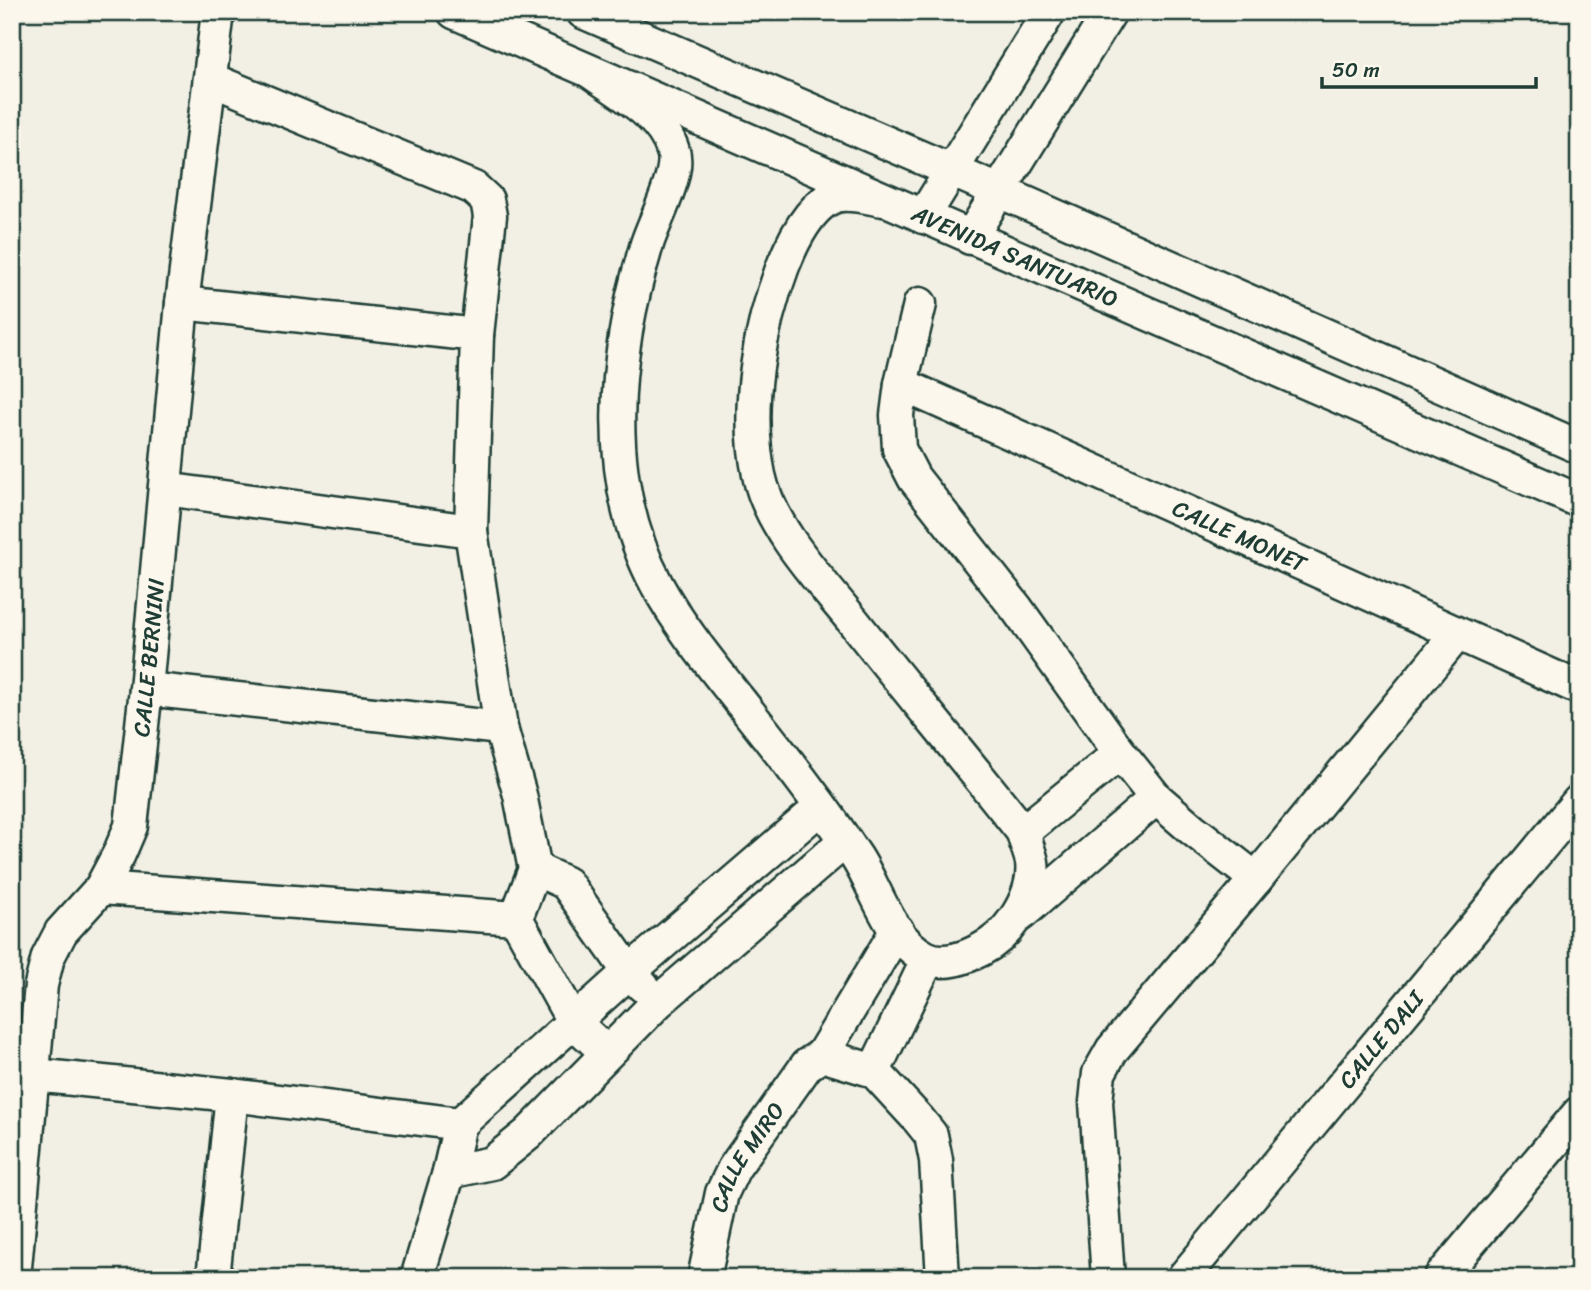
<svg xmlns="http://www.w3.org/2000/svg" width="1591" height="1290" font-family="Sriracha,sans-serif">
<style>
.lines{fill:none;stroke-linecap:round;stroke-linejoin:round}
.street-casing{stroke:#1f3d34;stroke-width:37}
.street{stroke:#fbf7ec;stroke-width:32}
.labels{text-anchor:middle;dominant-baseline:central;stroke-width:7;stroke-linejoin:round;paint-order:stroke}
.street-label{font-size:23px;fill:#1f3d34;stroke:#fbf7ec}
</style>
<rect width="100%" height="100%" fill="#f2f0e5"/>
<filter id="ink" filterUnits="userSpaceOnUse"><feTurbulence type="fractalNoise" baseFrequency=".0143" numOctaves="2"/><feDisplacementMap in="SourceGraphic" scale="14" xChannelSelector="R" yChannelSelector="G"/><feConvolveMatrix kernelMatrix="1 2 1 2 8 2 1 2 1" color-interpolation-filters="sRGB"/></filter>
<g filter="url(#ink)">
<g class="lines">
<g class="street-casing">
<g id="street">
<path id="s1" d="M454,12L1579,501"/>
<path d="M583,12L999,191L1579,447"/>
<path d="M591,72C620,93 662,114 673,151C681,173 654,221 647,244C613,354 601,481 657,585C680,627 710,663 739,700C780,752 821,803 857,858C878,891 889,938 925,957C950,970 991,948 1007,929C1022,911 1035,886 1032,862C1030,852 1025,842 1023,832C967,761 909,692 853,621C820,580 770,528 759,475C745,408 759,329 783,266C792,243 810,204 836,196C849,192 870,198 883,200"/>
<path d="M210,79L474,188L487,200L490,216L477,335L471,531L501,728L520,795L535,869L516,918L573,1021L607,1053"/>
<path d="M923,217L1049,12"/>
<path d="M970,238L1110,12"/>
<path d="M182,303L477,335"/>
<path d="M920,304L901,384L897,415L899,449L914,478L1017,609L1120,753L1156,798L1192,829L1256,879L1112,1050L1099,1073L1096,1102L1108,1278"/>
<path id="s2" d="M901,384L1579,688"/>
<path d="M165,489L471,531"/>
<path d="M146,689L501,728"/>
<path d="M1023,832L1120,753"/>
<path d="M535,869L566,883L629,972L643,986"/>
<path d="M1256,879L1457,634"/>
<path d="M101,888L516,918"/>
<path d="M1020,915L1156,798"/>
<path d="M822,1055L897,930"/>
<path d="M874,1071L928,959"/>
<path d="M34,1075L232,1095L460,1124"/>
<path d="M449,1172L492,1163L528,1134L658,1002L845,841"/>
<path id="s3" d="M14,1278L41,985L48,957L61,932L101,888L119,854L131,826L146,689L182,303L218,12"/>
<path d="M213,1278L232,1095"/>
<path d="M417,1278L449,1172L460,1124L629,972L821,807"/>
<path id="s4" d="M704,1278L722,1193L734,1168L807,1065L822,1055L874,1071L919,1120L931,1135L936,1160L943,1278"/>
<path id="s5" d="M1183,1278L1579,801"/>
<path d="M1440,1278L1579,1113"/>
</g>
</g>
<use href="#street" class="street"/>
</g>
</g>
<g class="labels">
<g class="street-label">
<text stroke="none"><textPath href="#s1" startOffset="612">AVENIDA SANTUARIO</textPath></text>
<text stroke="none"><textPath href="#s2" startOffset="371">CALLE MONET</textPath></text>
<text stroke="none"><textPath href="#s3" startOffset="649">CALLE BERNINI</textPath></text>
<text stroke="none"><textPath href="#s5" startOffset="310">CALLE DALI</textPath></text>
<text stroke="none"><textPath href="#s4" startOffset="130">CALLE MIRO</textPath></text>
</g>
</g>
<rect width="1591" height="1290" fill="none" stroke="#fbf7ec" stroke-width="42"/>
<rect x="21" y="21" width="1549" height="1248" fill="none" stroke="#1f3d34" stroke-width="2.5" filter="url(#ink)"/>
<path d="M1322 77v10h214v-10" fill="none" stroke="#1f3d34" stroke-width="3.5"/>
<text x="1332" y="77" font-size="21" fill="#1f3d34" stroke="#fbf7ec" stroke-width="5" paint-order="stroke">50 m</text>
</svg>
